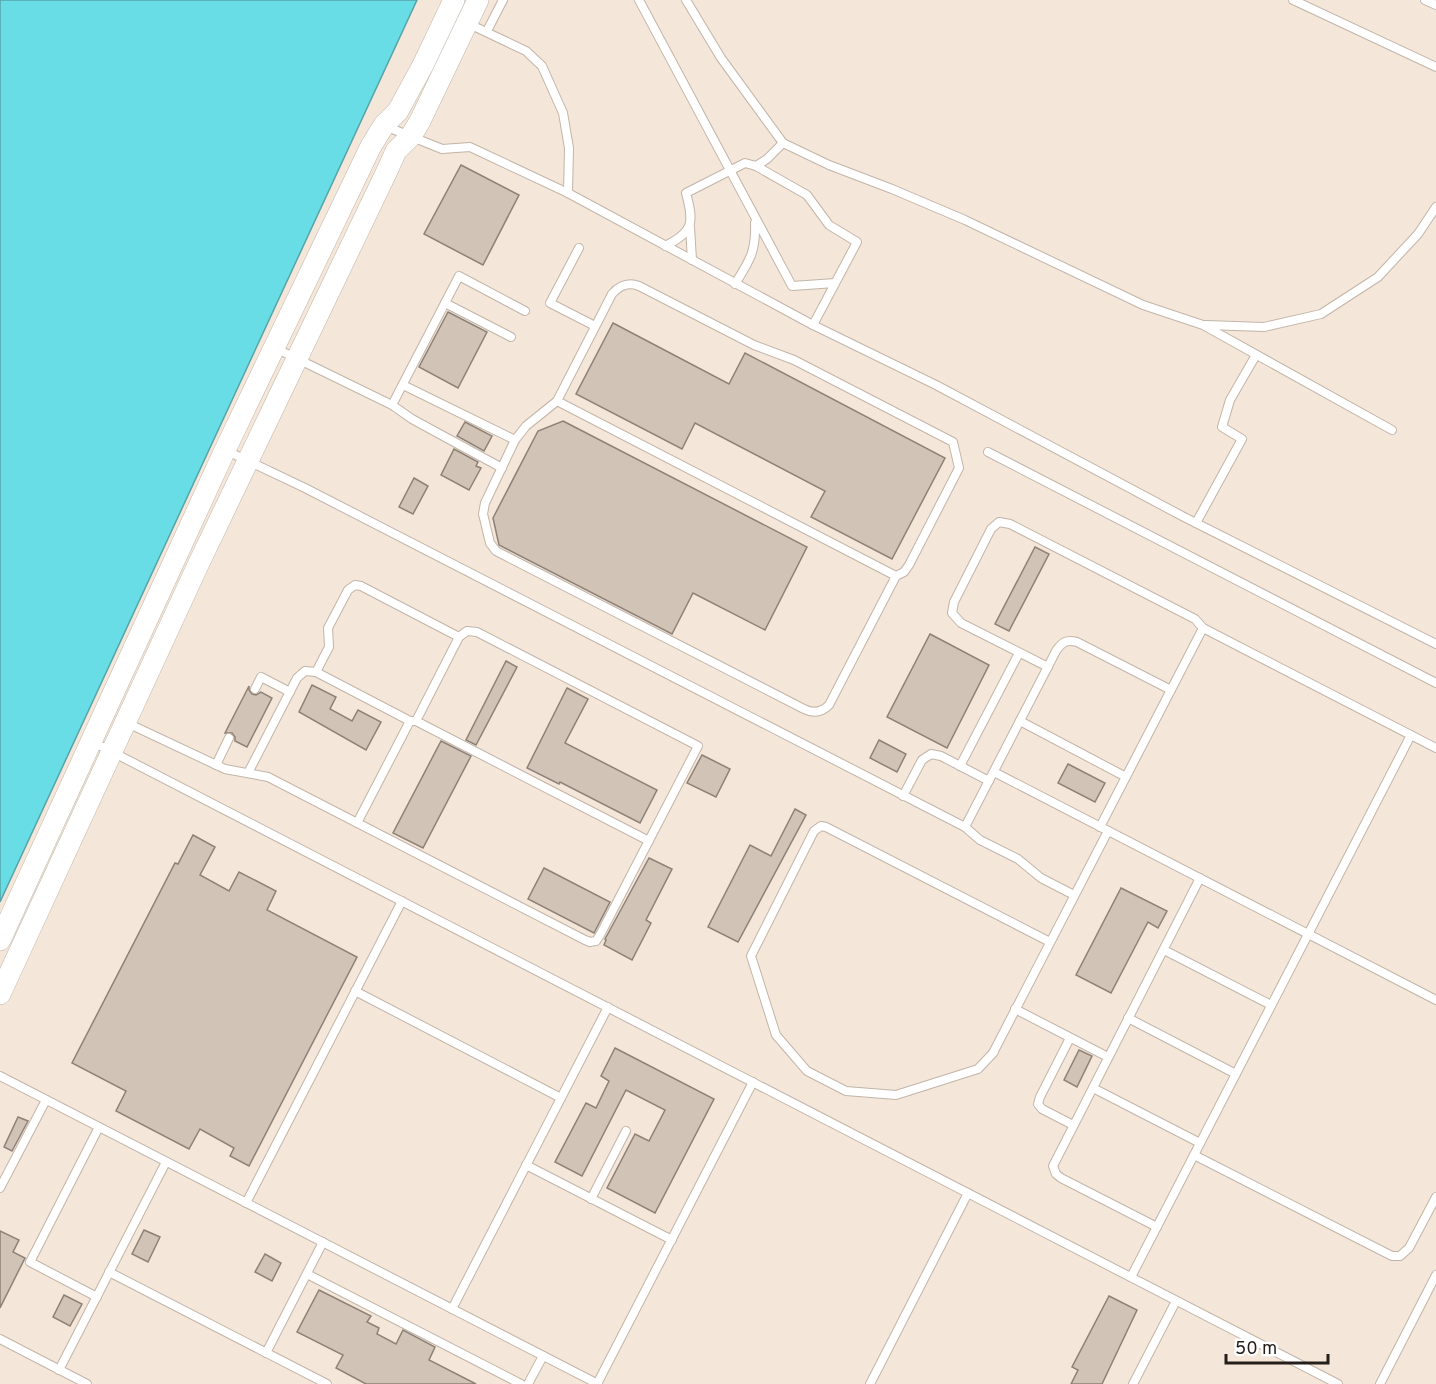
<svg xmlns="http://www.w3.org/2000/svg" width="1436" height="1384" font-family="Overpass,sans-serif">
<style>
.water{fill:#69dde5;stroke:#54a4a8;stroke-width:1.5}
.building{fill:#d1c3b6;stroke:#8e8176;stroke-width:1.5}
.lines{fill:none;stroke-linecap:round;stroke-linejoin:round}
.service-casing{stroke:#c2b5a8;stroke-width:10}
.tertiary-casing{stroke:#c2b5a8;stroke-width:22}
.service{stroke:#fff;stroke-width:8}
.tertiary{stroke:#fff;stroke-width:21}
</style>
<rect width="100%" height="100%" fill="#f4e6d9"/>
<path class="water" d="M0,0H417L0,902Z"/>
<g class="building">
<path d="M461,165L519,195L483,265L424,234Z"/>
<path d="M448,312L487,332L458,388L419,367Z"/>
<path d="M613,323L729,384L745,353L945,458L892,559L811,517L825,491L695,423L682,449L576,394Z"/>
<path d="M563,421L807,547L765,630L693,593L672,634L499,545L493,518L538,431Z"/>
<path d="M465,422L492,436L484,451L457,436Z"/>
<path d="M454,449L478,462L476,466L481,468L469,490L441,475Z"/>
<path d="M414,478L428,486L413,514L399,507Z"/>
<path d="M1035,547L1049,554L1009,631L995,624Z"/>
<path d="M930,634L989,665L947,748L887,717Z"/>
<path d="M506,661L517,667L476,745L466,740Z"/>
<path d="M312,685L336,697L330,709L352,721L358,710L381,722L366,750L299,712Z"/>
<path d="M249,686V690L252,694L256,695L261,692L272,698L247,747L235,741V737L232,733H225Z"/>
<path d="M567,688L588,699L565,743L657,790L640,823L560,782L559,784L527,768Z"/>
<path d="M879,740L906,754L897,772L870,758Z"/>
<path d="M441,741L471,756L423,848L393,833Z"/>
<path d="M702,755L730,769L716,797L687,783Z"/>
<path d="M1068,764L1105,783L1095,802L1058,783Z"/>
<path d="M795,809L806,815L738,942L708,927L750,845L771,856Z"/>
<path d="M193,835L215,847L200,875L229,891L239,872L276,891L267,910L357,957L249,1166L230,1156L234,1148L200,1129L189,1149L116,1111L126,1091L72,1063L175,863L178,864Z"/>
<path d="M649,858L672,869L646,920L651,923L632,960L604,945L606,940L605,939Z"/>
<path d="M544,868L610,902L594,933L528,899Z"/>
<path d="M1121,888L1167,911L1158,928L1148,922L1111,993L1076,975Z"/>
<path d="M615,1048L714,1099L655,1213L607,1188L635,1134L649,1141L665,1110L626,1090L582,1176L555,1162L586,1103L596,1108L609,1081L601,1076Z"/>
<path d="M1079,1050L1092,1056L1077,1087L1064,1080Z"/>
<path d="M18,1117L28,1121L12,1151L4,1147Z"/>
<path d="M144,1230L160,1237L148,1262L132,1254Z"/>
<path d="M0,1231L19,1240L13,1252L25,1258L0,1308Z"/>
<path d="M265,1254L281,1263L272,1281L255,1272Z"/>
<path d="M319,1290L371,1316L367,1322L379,1328L377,1334L396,1344L403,1330L435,1347L429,1360L476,1384H366L336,1368L343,1355L297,1332Z"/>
<path d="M64,1295L82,1304L70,1326L53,1317Z"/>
<path d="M1109,1296L1137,1310L1102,1384H1071L1078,1370L1072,1367Z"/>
</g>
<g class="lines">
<g class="service-casing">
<g id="service">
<path d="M639,0L792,286L835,283"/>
<path d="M686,0L721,58L783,143L829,165L892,189L965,220L1143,305L1203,325L1392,430"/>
<path d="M1293,0L1436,67"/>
<path d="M1425,0L1436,5"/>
<path d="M467,23L526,51L542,66L563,113L569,148L568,193"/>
<path d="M487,31L503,0"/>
<path d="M385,126L442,149L470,147L568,193L813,325L936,385L1184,517L1436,644"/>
<path d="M756,166L807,195L829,225L857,242L813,325"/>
<path d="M690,227L692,260"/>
<path d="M665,246C694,232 694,222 686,193L745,163L756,166L767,159L783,143"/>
<path d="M579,248L550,303L595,326"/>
<path d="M735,284C750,260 756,252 755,223"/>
<path d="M445,303L511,337"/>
<path d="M1206,325L1264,327L1321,314L1378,277L1418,234L1436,207"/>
<path d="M273,347L392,405L412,419L502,468"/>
<path d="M403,385L515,440"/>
<path d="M557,401L896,576L829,705C822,712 814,714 804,709L496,551L490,543L483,514L485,503L515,440L526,426L557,401L612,294C620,285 628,282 639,286L754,345L794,360L953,442L959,468L909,565L904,572L896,576"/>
<path d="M392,405L459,276L525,311"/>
<path d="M225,450L305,488L965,827L1056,651C1062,642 1067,639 1077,642L1171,690"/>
<path d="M988,452L1436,683"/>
<path d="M1196,523L1242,439L1222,427L1230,400L1256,355"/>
<path d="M1048,667L961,623L952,613L954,602L991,529L999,522L1010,524L1195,619L1203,628L1436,748"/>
<path d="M316,672L329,647L328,628L348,590L355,585L361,586L459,637"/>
<path d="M255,689L261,677L290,692"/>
<path d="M416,721L649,841"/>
<path d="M1020,721L1126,777"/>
<path d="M125,722L225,769L268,777L585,940L590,942L596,941L600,935L698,746L477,632L467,631L459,637L416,721H410L357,823"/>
<path d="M91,741L1338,1384"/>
<path d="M216,765L229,738"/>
<path d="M960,766L1019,653"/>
<path d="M994,772L1436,1000"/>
<path d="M248,773L297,678L305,671L316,672L410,721"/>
<path d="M903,796L922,760L931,754L941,756L989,781"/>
<path d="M965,827L980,840L1018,859L1041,878L1074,895"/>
<path d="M1100,827L1203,628"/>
<path d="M1050,942L826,827L821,826L814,831L751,956L776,1035L807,1071L846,1091L896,1095L978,1069L994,1052V1051C1032,977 1070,904 1108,831"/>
<path d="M1164,950L1271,1005"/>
<path d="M355,991L561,1098"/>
<path d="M1015,1009L1108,1057"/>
<path d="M1128,1018L1236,1074"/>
<path d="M1070,1038L1040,1097L1038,1104L1042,1109L1073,1125"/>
<path d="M0,1076L598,1384"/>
<path d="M1093,1088L1200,1143"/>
<path d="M1194,1155L1392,1256H1400L1409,1248L1436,1197"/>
<path d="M526,1165L672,1240"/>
<path d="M0,1188L46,1100"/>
<path d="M591,1199L626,1131"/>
<path d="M246,1203L402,901"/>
<path d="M1157,1227L1061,1178L1056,1174L1053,1166L1200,878"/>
<path d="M109,1272L327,1384"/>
<path d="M307,1274L521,1384"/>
<path d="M1131,1277L1411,735"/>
<path d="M97,1297L30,1262L99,1127"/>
<path d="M452,1309L608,1007"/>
<path d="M0,1339L87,1384"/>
<path d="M266,1353L323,1242"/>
<path d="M59,1370L166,1162"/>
<path d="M528,1384L543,1356"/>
<path d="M597,1384L753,1082"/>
<path d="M870,1384L968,1193"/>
<path d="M1133,1384L1176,1301"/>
<path d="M1380,1384L1436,1275"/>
</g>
</g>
<g class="tertiary-casing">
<g id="tertiary">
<path d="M0,940L225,450L371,146L384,125L398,111L423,65L454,0"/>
<path d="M0,994L198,565L387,171L396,151L411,136L420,121L478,0"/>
</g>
</g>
<use href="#service" class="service"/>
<use href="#tertiary" class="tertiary"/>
</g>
<path d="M1226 1354v9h102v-9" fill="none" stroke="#241f1a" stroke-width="3"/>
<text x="1235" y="1354" font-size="18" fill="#241f1a" stroke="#ffffff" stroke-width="4.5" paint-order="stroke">50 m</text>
</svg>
